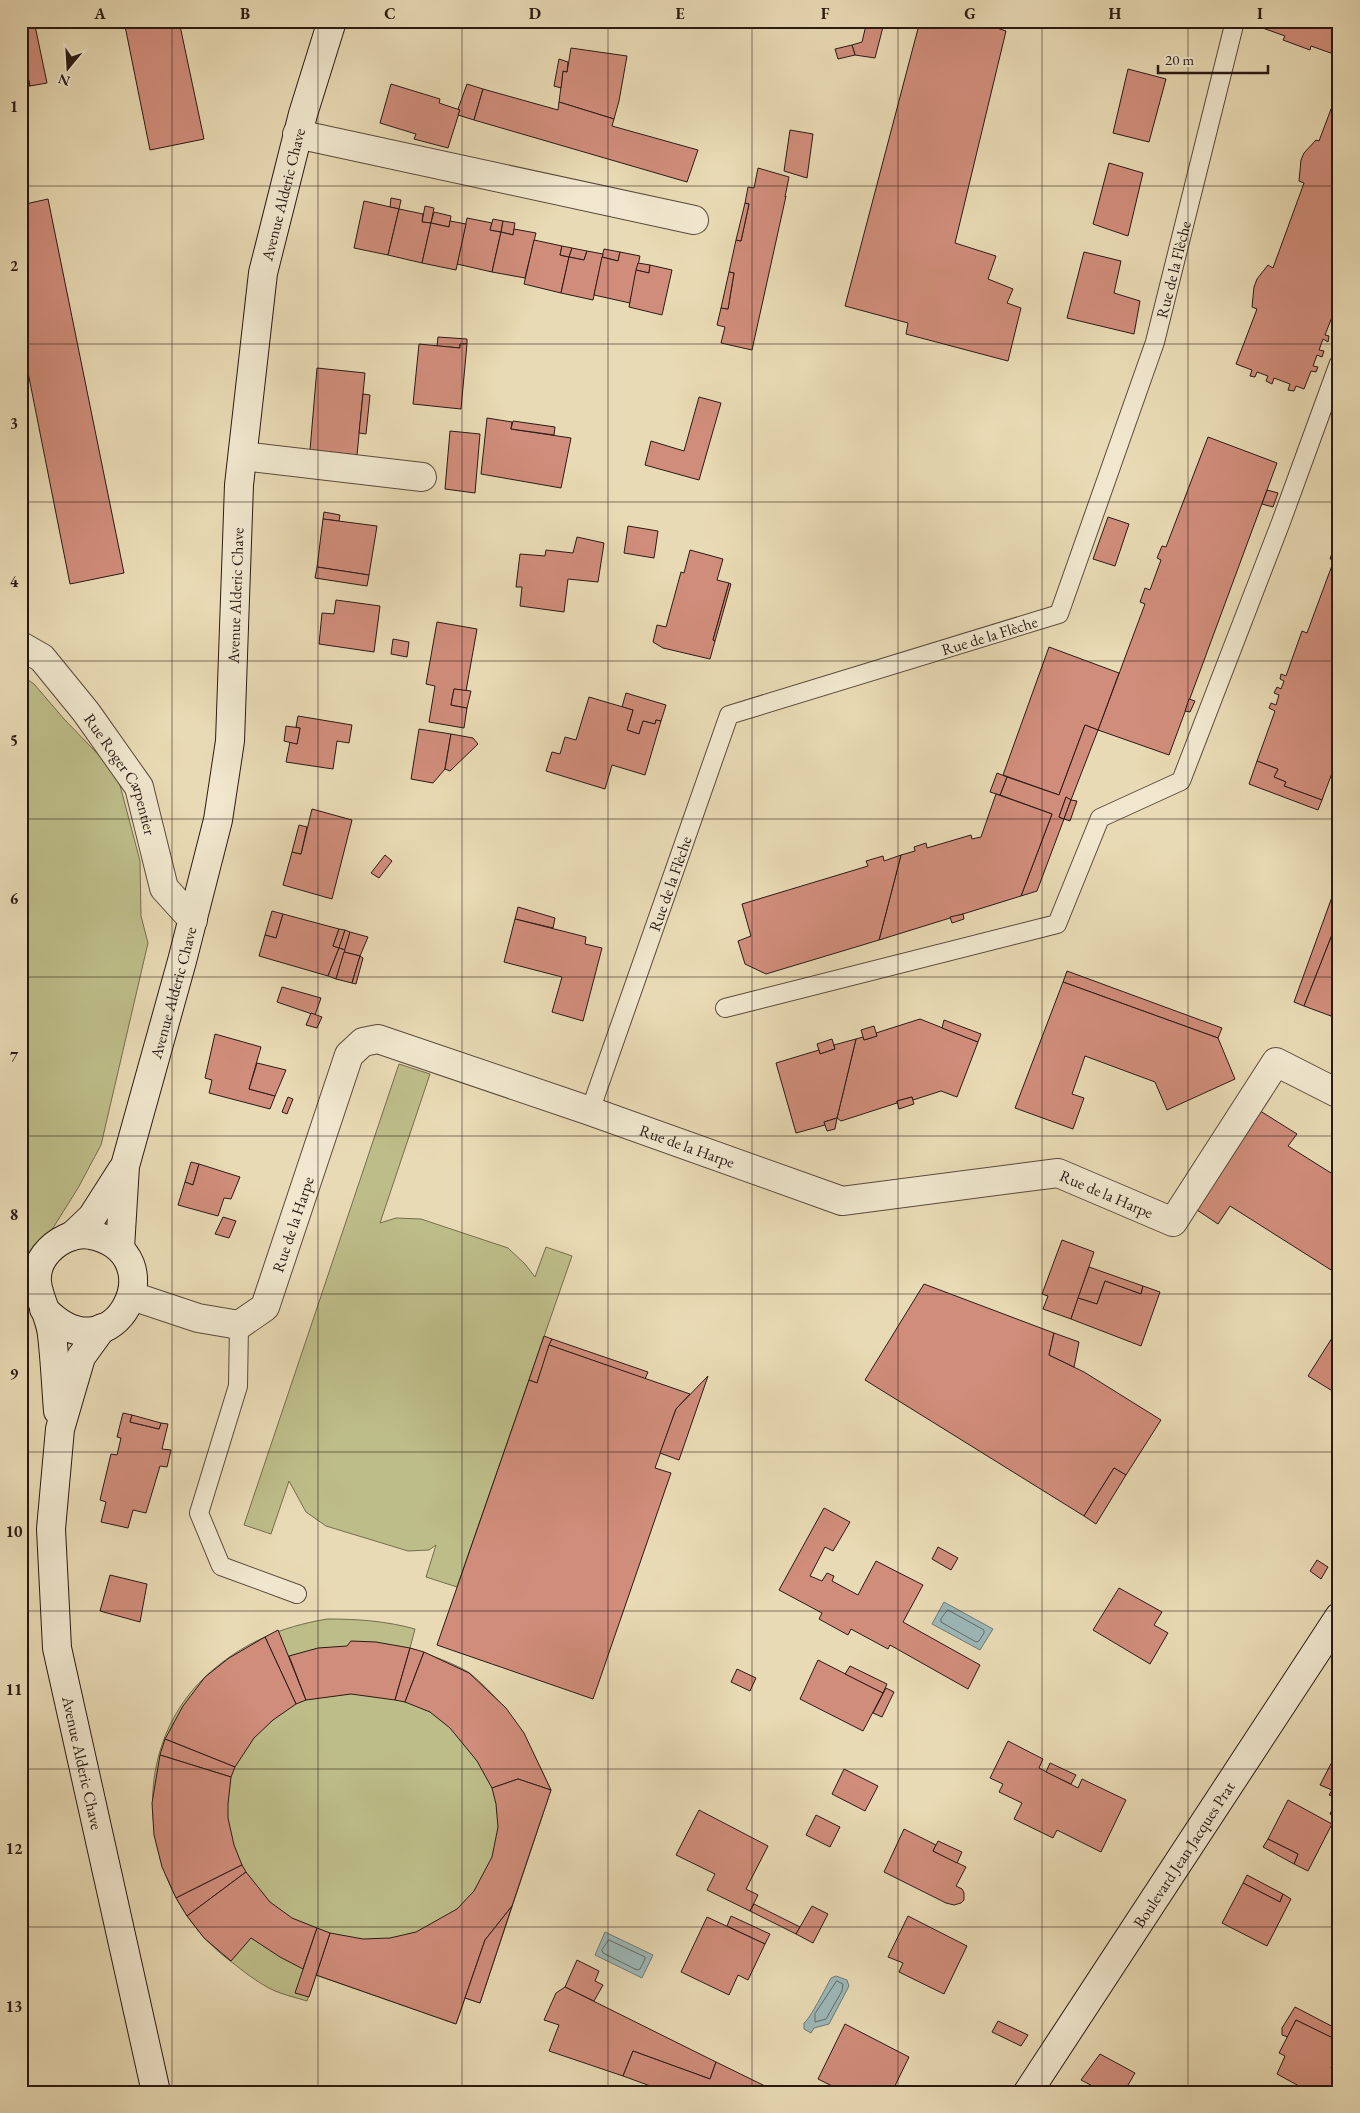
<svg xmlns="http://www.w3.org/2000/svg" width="1360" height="2113" font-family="'EB Garamond',serif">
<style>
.green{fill:#bdbd89;stroke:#746c4e}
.water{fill:#9cb8b8;stroke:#6e7976}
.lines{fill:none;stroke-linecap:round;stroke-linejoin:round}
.shore{stroke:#636966;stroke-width:1}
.building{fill:#d08d7b;stroke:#2a1a14}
.lane-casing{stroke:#5a4a3c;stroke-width:20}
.street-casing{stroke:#5a4a3c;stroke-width:30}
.secondary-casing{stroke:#2a1a14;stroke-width:30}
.lane{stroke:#f0e7ce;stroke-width:18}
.street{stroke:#f0e7ce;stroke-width:28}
.secondary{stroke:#f0e7ce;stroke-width:28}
.grid{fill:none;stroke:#2a1a14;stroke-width:1;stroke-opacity:0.55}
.labels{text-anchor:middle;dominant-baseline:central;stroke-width:4.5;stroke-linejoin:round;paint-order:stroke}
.street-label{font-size:16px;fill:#2a1a14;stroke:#f0e7ce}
.neatline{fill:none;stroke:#2a1a14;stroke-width:2}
.grid-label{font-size:16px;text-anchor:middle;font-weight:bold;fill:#2a1a14}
</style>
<rect width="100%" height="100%" fill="#e8dab4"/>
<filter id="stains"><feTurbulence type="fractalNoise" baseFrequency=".004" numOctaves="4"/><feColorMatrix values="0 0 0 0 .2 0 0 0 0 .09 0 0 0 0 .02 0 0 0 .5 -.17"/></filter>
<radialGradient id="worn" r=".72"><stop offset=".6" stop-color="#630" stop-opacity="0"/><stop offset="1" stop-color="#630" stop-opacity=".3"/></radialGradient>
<g class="green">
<path d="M21,675L34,684L64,719L117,774L140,861L141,916L148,943L101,1145L78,1188L33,1260L21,1264Z"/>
<path d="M399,1064L430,1074L380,1223L396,1218L421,1219L508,1248L525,1264L535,1277L546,1247L572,1256L457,1587L426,1577L436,1545L429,1550L408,1551L326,1526L306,1512L289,1481L271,1534L244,1525Z"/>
<path d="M327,1619C358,1619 386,1621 415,1629L410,1648C425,1653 459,1665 471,1674C513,1710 528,1741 551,1790L480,2003L465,1998L456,2024L316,1975L307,2001C297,1998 285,1995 275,1991C257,1983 241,1969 225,1957C141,1890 124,1753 206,1676C242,1643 280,1627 327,1619Z"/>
</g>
<g class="water">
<path d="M944,1602L993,1629L980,1650L932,1624Z"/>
<path d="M605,1932L653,1955L642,1978L595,1955Z"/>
<path d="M836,1976L847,1980L849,1986L829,2024L814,2028L811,2033L804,2029V2023C810,2019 826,1987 831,1978Z"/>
</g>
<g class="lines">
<g class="shore">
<path d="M948,1610L984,1630V1633L979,1641L976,1642L941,1622V1619Z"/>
<path d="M609,1940L645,1957V1959L640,1969L637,1970L603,1953L602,1950Z"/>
<path d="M837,1981L843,1984L842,1991L826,2019L815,2022V2014Z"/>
</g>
</g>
<g class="building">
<path d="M21,21H34L47,83L30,86L23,55L21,56Z"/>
<path d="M124,21H179L204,139L150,150Z"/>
<path d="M867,21L884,23L875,58L855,55L852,45L862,42Z"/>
<path d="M920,21H976L1006,31L955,243L996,256L988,279L1013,289L1007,303L1021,308L1008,361L906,334L908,323L845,306Z"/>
<path d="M1243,21H1339V56L1311,46L1310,50L1283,40L1285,36Z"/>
<path d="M852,45L855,55L838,59L835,49Z"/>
<path d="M571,48L627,56L619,101L614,119L559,102L563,71L567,72Z"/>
<path d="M23,55L30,86L21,88V56Z"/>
<path d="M559,59L568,62L567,72L563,71L561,88L554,86Z"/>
<path d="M1128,69L1166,79L1149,142L1113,133Z"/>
<path d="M391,84L440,99L439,103L460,110L448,148L414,139L416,134L380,123Z"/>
<path d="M467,84L483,89L474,120L458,115L460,110L458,109Z"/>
<path d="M483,89L558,110L559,102L614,119L612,126L698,150L687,182L474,120Z"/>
<path d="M1336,96L1339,97V286L1336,292L1339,293V299L1325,335L1329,336L1328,342L1323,339L1319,350L1324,351L1322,357L1317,355L1313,366L1318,367L1316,372L1311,371L1304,389L1296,386L1294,391L1288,390L1290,384L1274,378L1272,384L1266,381L1268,376L1257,372L1255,377L1250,376L1252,370L1236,364L1257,309L1252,307L1254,287L1257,279L1268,265L1273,268L1304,183L1299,181L1301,160L1304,153L1316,140L1319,141Z"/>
<path d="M790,130L813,134L807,178L784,171Z"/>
<path d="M1109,163L1143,173L1128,236L1093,224Z"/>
<path d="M758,168L789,177L785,197L786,196L752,350L721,343L725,327L717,325L721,308L728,309L734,273L729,272L736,240L741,241L749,204L745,203L748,187L754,188Z"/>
<path d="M391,198L401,200L399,209L390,207Z"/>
<path d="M48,199L124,573L70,584L21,337V205Z"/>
<path d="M364,201L399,209L388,255L354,248Z"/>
<path d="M745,203L749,204L741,241L736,240Z"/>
<path d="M425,206L434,208L431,223L422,222Z"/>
<path d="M399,209L423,214L422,222L431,223L422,263L388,255Z"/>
<path d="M434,212L451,216L449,227L431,223Z"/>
<path d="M467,218L492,223L490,230L501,232L492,272L457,264Z"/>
<path d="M493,219L503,221L501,232L490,230Z"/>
<path d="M450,221L466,224L456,270L422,263L431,223L449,227Z"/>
<path d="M503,221L515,223L513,235L501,232Z"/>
<path d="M514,229L536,233L525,278L492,272L501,232L513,235Z"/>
<path d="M534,240L562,246L560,255L569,257L561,293L524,284Z"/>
<path d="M562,246L572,248L569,257L560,255Z"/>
<path d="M572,248L587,251L584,260L569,257Z"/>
<path d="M604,249L620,252L618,261L602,257Z"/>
<path d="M587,251L603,254L593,300L561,293L569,257L584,260Z"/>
<path d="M620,252L640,256L630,303L594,295L602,257L618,261Z"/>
<path d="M1084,252L1121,261L1114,293L1140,301L1134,334L1067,318Z"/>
<path d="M638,263L650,265L649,273L636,270Z"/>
<path d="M650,265L672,270L662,315L629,307L636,270L649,273Z"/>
<path d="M729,272L734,273L728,309L721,308Z"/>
<path d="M438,337L467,339V344H460V348L437,346Z"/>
<path d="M419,344L460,348V344H467L461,409L413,404Z"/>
<path d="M317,368L365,373L357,455L310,450Z"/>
<path d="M363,394L370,395L366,434L359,433Z"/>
<path d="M699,397L721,403L699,480L645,465L651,441L684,451Z"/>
<path d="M487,418L512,422L511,429L571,438L561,488L481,474Z"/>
<path d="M513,421L555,427L554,435L511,429Z"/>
<path d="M450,431L480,434L475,493L445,489Z"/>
<path d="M1208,437L1277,463L1169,755L1098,730L1145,604L1140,602L1145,588L1150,590L1161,560L1157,558L1162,546L1166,547Z"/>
<path d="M1267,490L1278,493L1273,507L1262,504Z"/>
<path d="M324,512L340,515L339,521L323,519Z"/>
<path d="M1108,517L1129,524L1115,566L1093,559Z"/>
<path d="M323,519L377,526L369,575L317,567Z"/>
<path d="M628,526L658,531L654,558L624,553Z"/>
<path d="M1339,533V743L1334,755L1338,757L1322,800L1284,786L1286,782L1274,777L1278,769L1257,761L1275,711L1269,708L1271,703L1276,705L1279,695L1274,693L1277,687L1281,689L1284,681L1280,679L1281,674L1286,676L1302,631L1307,633L1334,560L1330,559Z"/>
<path d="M577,537L604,543L598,582L568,579L564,612L520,606L522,587H516L520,554L545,556L546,550L573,553Z"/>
<path d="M690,550L723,559L717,580L729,583L713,640L715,641L710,659L663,648L653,642L657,625L666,627L681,572L684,573Z"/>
<path d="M317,567L369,575L367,586L315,578Z"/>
<path d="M729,583L731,584L715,641L713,640Z"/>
<path d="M336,600L380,606L374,652L319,644L322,613L334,614Z"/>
<path d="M437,622L477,629L466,691L454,689L451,705L467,708L464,728L429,722L435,686L426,684Z"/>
<path d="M393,639L409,642L407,657L391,654Z"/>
<path d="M1049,647L1119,673L1098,730L1085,725L1059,795L1003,775Z"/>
<path d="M454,689L471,691L467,708L451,705Z"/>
<path d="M626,693L666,705L661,721L656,720L655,724L643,721L639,734L627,730L633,710L622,707Z"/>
<path d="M589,697L633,710L627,730L639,734L643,721L655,724L656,720L661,721L645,775L612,765L605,789L546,771L552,752L560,754L565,737L576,740Z"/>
<path d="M1189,699L1195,701L1190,712L1185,711Z"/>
<path d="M298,716L352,725L349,743L337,741L333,769L286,762L290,742L297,744L300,728L296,727Z"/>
<path d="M1085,725L1098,730L1071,800L1066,797L1059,817L1064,819L1037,891L1021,896L1052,814L1000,795L1007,777L1059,795Z"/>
<path d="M286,726L300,728L297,744L284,741Z"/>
<path d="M419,729L451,734L445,769L433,783L411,779Z"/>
<path d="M451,734L473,738L478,744L450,771L445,769Z"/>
<path d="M1257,761L1278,769L1274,777L1286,782L1284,786L1322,800L1318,810L1249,784Z"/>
<path d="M997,773L1007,777L1000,795L990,792Z"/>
<path d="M996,794L1052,814L1021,896L879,940L901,855L915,851L914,847L926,843L927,848L971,835L972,839L981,837Z"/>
<path d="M1066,797L1071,800L1064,819L1059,817Z"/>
<path d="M1071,800L1077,801L1070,821L1064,819Z"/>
<path d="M312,809L352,820L332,899L283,885L292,852L301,854Z"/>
<path d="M299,825L307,827L301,854L292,852Z"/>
<path d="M385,855L392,861L379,878L371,873Z"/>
<path d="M901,855L879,940L766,974L745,964L738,941L751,936L742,904L868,866L866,861L883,856L884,861Z"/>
<path d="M1336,886H1339V917L1304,1006L1294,1002Z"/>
<path d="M518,907L555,918L553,928L515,919Z"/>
<path d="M272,911L283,914L276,938L265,935Z"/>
<path d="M283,914L339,929L333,946L339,948L328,976L259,956L265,935L276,938Z"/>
<path d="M963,914L964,919L952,923L950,917Z"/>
<path d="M1339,917V1019L1304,1006Z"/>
<path d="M515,919L586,937L585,944L602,948L583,1021L552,1012L562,977L504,962Z"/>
<path d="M339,929L345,930L339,948L333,946Z"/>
<path d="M345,930L350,932L345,950L339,948Z"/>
<path d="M350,932L368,937L360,956L344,952Z"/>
<path d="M339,948L345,950L336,979L328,976Z"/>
<path d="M344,952L360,956L352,983L336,979Z"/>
<path d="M360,956L363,958L356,984L352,983Z"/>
<path d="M1067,971L1222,1028L1218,1038L1063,982Z"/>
<path d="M1063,982L1218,1038L1235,1079L1167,1110L1155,1082L1085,1056L1072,1094L1084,1098L1073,1129L1015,1108Z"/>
<path d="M282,987L321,998L315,1015L277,1002Z"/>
<path d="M311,1013L322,1017L317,1028L306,1025Z"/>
<path d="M920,1019L978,1042L957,1097L941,1091L913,1100L912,1097L897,1101V1103L841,1121L837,1118L856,1039L863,1037L864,1040L877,1036L876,1033Z"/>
<path d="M944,1020L981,1034L978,1042L942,1028Z"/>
<path d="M874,1026L877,1036L864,1040L861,1030Z"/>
<path d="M215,1034L261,1047L249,1089L275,1096L270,1109L209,1093L212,1080L205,1078Z"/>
<path d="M832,1039L835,1049L820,1054L817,1044Z"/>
<path d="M856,1039L837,1118L824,1122L825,1125L796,1133L776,1063L819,1050L820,1054L835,1049L834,1045Z"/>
<path d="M257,1063L286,1070L275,1096L249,1089Z"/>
<path d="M288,1097L293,1099L287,1114L282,1112Z"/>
<path d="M912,1097L914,1104L899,1109L897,1101Z"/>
<path d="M1257,1109L1297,1134L1288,1146L1339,1178V1275L1230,1206L1218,1224L1194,1208Z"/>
<path d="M837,1118L835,1129L827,1131L824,1122Z"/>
<path d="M191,1162L199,1164L193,1185L185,1182Z"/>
<path d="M199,1164L240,1177L231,1199L224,1198L218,1216L178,1205L185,1182L193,1185Z"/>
<path d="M223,1217L236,1221L229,1238L215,1234Z"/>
<path d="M1062,1240L1094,1252L1071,1319L1043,1309L1048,1296L1042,1294Z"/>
<path d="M1089,1267L1143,1286L1141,1294L1105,1281L1097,1304L1078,1298Z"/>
<path d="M1105,1281L1141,1294L1143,1286L1160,1292L1141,1346L1071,1319L1078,1298L1097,1304Z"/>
<path d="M924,1284L1054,1333L1049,1355L1084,1372L1161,1420L1126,1475L1114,1468L1084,1516L865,1380Z"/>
<path d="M1339,1327V1395L1308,1376Z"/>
<path d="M1054,1333L1079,1342L1074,1367L1049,1355Z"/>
<path d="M544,1336L552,1339L537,1383L529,1380Z"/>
<path d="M552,1339L648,1372L645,1379L549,1345Z"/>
<path d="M549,1345L690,1394L676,1409L655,1468L671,1473L593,1699L437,1645L529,1380L537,1383Z"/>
<path d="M708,1376L679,1460L660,1453L676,1409Z"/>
<path d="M123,1413L132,1415L130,1422L159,1429L161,1423L168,1424L162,1449L171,1450L167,1467L160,1466L146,1513L133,1510L128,1528L101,1522L106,1502L100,1500L111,1454L117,1455L121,1438L117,1437Z"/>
<path d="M132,1415L161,1423L159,1429L130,1422Z"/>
<path d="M1114,1468L1126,1475L1096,1524L1084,1516Z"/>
<path d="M824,1508L850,1522L833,1551L825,1547L810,1576L822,1581L827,1573L834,1576L832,1581L858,1595L876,1561L923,1585L903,1622L980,1665L968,1689L890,1645L888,1649L851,1629L848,1635L819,1619L822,1613L779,1590Z"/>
<path d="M938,1547L958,1558L951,1570L932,1559Z"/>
<path d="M1317,1560L1328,1567L1321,1579L1310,1571Z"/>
<path d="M110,1575L147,1584L140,1622L100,1611Z"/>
<path d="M1119,1588L1162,1612L1154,1625L1168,1633L1150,1664L1093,1630Z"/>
<path d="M278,1630L306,1700L296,1704L265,1637Z"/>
<path d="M265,1637L296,1704L273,1720L254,1738L235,1767L165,1739L183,1706L205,1677L229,1658Z"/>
<path d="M351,1641L376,1642L410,1648L395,1700L351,1694L306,1700L289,1656L318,1648L347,1646Z"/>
<path d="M410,1648L424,1652L405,1702L395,1700Z"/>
<path d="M424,1652L469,1673L506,1708L524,1733L551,1790L518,1779L492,1788L477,1761L450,1728L430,1712L405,1702Z"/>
<path d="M818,1660L883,1693L863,1731L800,1699Z"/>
<path d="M850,1666L887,1684L883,1693L845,1674Z"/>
<path d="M737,1669L756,1678L750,1691L731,1682Z"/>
<path d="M886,1688L894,1692L882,1717L873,1713Z"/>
<path d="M1339,1713V1731L1332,1728Z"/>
<path d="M165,1739L235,1767L231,1777L160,1755Z"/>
<path d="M1008,1741L1043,1759L1039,1768L1078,1788L1082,1779L1126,1800L1101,1852L1057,1830L1053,1838L1014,1819L1022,1803L999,1792L1003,1784L990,1778Z"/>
<path d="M160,1755L231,1777L228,1804V1818L234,1845L242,1865L176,1898L162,1867L154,1835L152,1803Z"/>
<path d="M1335,1756L1339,1758V1799L1329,1795L1332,1790L1320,1785Z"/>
<path d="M1050,1763L1076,1775L1071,1784L1046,1772Z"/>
<path d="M844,1769L878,1786L865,1811L832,1794Z"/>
<path d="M518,1779L551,1790L512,1906L485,1940L456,2024L316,1975L330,1933L363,1939L390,1938L416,1932L457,1909L474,1891L492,1857L498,1827L496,1804L492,1788Z"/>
<path d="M1337,1799L1339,1815L1337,1818L1330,1814Z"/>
<path d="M1288,1800L1332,1824L1308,1871L1294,1864L1298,1854L1268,1839Z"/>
<path d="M699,1810L768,1846L746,1889L758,1895L750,1911L707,1890L715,1874L676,1855Z"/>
<path d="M816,1815L840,1827L830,1847L806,1835Z"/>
<path d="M904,1829L936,1845L933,1851L966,1867L956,1886L962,1889L964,1893V1900L961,1903L954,1905L946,1903L884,1872Z"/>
<path d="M1268,1839L1298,1854L1294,1864L1263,1847Z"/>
<path d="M938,1841L962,1852L957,1863L933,1851Z"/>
<path d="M242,1865L246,1872L187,1916L176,1898Z"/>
<path d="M246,1872L270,1902L292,1918L317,1928L303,1969L280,1957L251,1938L231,1961L204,1938L187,1916Z"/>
<path d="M1247,1875L1283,1894L1280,1902L1243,1883Z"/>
<path d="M1243,1883L1280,1902L1283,1894L1291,1899L1267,1946L1222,1923Z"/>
<path d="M754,1904L800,1927L796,1934L750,1911Z"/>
<path d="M512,1906L480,2003L465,1998L485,1940Z"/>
<path d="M812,1906L828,1914L813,1943L796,1934Z"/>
<path d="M731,1916L770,1934L765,1944L727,1926Z"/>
<path d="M908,1916L967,1946L944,1994L899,1972L903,1963L888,1957Z"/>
<path d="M707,1917L765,1944L748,1980L738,1975L729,1995L681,1972Z"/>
<path d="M317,1928L330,1933L309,1997L295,1993Z"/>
<path d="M577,1960L599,1971L595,1981L603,1985L594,2001L565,1987Z"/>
<path d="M565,1987L716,2062L710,2079L633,2051L623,2076L549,2051L559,2025L544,2020L556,1993Z"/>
<path d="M1295,2007L1339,2030L1338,2041L1296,2020L1288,2037L1282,2035V2028Z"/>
<path d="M1296,2020L1339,2041V2054L1331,2068L1339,2072L1328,2092H1310L1277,2074L1285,2056L1279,2053Z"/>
<path d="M998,2021L1028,2035L1021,2046L992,2032Z"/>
<path d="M845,2024L909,2057L892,2092H844L818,2079Z"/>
<path d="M633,2051L710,2079L716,2062L765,2086L762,2092H667L623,2076Z"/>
<path d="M1100,2054L1135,2073L1124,2092H1104L1081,2080Z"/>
<path d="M1339,2054V2071L1331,2068Z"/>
</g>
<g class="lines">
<g class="lane-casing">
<g id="lane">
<path d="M725,1008L1057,924L1100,818L1181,781L1281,522L1339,363"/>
<path id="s1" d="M590,1111L729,715L1059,614L1155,342L1235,21"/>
<path d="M239,1325L238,1386L199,1513L221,1566L297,1594"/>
</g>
</g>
<g class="street-casing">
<g id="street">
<path d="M297,134L694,220"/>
<path d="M243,456L422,477"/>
<path id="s2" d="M21,646L42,658L86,712L139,787L164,888L193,920"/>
<path id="s3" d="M132,1296L198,1318L239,1325L265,1307L349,1055L363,1042L378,1039L590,1111L842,1201L1058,1173L1173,1222L1276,1062L1339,1094"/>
</g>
</g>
<g class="secondary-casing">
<g id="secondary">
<path d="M72,1236L92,1217L122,1170"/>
<path id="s4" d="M120,1248L125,1166L182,961L218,820L230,741L239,485L263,273L303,114L332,21"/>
<path d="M44,1309C114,1383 178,1253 91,1235C74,1231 55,1242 45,1255C24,1283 50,1308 52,1335C55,1360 56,1386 58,1411"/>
<path id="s5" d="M102,1328L81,1357L60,1429L51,1529L57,1648L156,2092"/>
<path id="s6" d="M1028,2092L1339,1617"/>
</g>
</g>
<use href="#lane" class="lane"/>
<use href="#street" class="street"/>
<use href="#secondary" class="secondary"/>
</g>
<path class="grid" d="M172,21V2092M318,21V2092M462,21V2092M608,21V2092M752,21V2092M898,21V2092M1042,21V2092M1188,21V2092M21,186H1339M21,344H1339M21,502H1339M21,661H1339M21,819H1339M21,977H1339M21,1136H1339M21,1294H1339M21,1452H1339M21,1611H1339M21,1769H1339M21,1927H1339"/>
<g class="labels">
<g class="street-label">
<text stroke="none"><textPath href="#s4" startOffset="1071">Avenue Alderic Chave</textPath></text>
<text stroke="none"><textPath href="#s1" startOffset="1128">Rue de la Flèche</textPath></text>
<text stroke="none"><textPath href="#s4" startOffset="666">Avenue Alderic Chave</textPath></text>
<text stroke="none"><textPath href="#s1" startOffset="692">Rue de la Flèche</textPath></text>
<text stroke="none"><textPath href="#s2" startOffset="166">Rue Roger Carpentier</textPath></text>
<text stroke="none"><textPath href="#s1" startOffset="241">Rue de la Flèche</textPath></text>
<text stroke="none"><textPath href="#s4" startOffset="262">Avenue Alderic Chave</textPath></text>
<text stroke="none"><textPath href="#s3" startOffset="770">Rue de la Harpe</textPath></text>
<text stroke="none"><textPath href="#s3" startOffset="1205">Rue de la Harpe</textPath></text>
<text stroke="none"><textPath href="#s3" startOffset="230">Rue de la Harpe</textPath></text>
<text stroke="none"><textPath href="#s5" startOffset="448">Avenue Alderic Chave</textPath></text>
<text stroke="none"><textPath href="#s6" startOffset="284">Boulevard Jean Jacques Prat</textPath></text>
</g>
</g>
<rect width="1360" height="2113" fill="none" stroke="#e8dab4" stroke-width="55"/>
<g transform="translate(68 68) rotate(198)" stroke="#f0e7ce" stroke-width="4" paint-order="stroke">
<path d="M0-4L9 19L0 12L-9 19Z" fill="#2a1a14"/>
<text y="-8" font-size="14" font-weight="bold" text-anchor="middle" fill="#2a1a14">N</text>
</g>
<path d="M1158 65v8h110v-8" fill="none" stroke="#2a1a14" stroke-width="2.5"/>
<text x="1165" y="65" font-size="15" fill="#2a1a14" stroke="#f0e7ce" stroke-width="4" paint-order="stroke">20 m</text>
<rect x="28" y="28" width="1304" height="2058" class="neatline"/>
<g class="grid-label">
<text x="100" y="19">A</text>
<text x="245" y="19">B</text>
<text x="390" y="19">C</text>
<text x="535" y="19">D</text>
<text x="680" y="19">E</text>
<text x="825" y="19">F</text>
<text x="970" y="19">G</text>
<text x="1115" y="19">H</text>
<text x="1260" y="19">I</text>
<text x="14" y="112">1</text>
<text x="14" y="271">2</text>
<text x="14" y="429">3</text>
<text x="14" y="587">4</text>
<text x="14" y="746">5</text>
<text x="14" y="904">6</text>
<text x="14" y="1062">7</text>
<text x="14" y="1220">8</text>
<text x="14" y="1379">9</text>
<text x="14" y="1537">10</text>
<text x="14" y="1695">11</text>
<text x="14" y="1854">12</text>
<text x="14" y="2012">13</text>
</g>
<rect width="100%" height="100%" filter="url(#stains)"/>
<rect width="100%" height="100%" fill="url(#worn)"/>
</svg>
